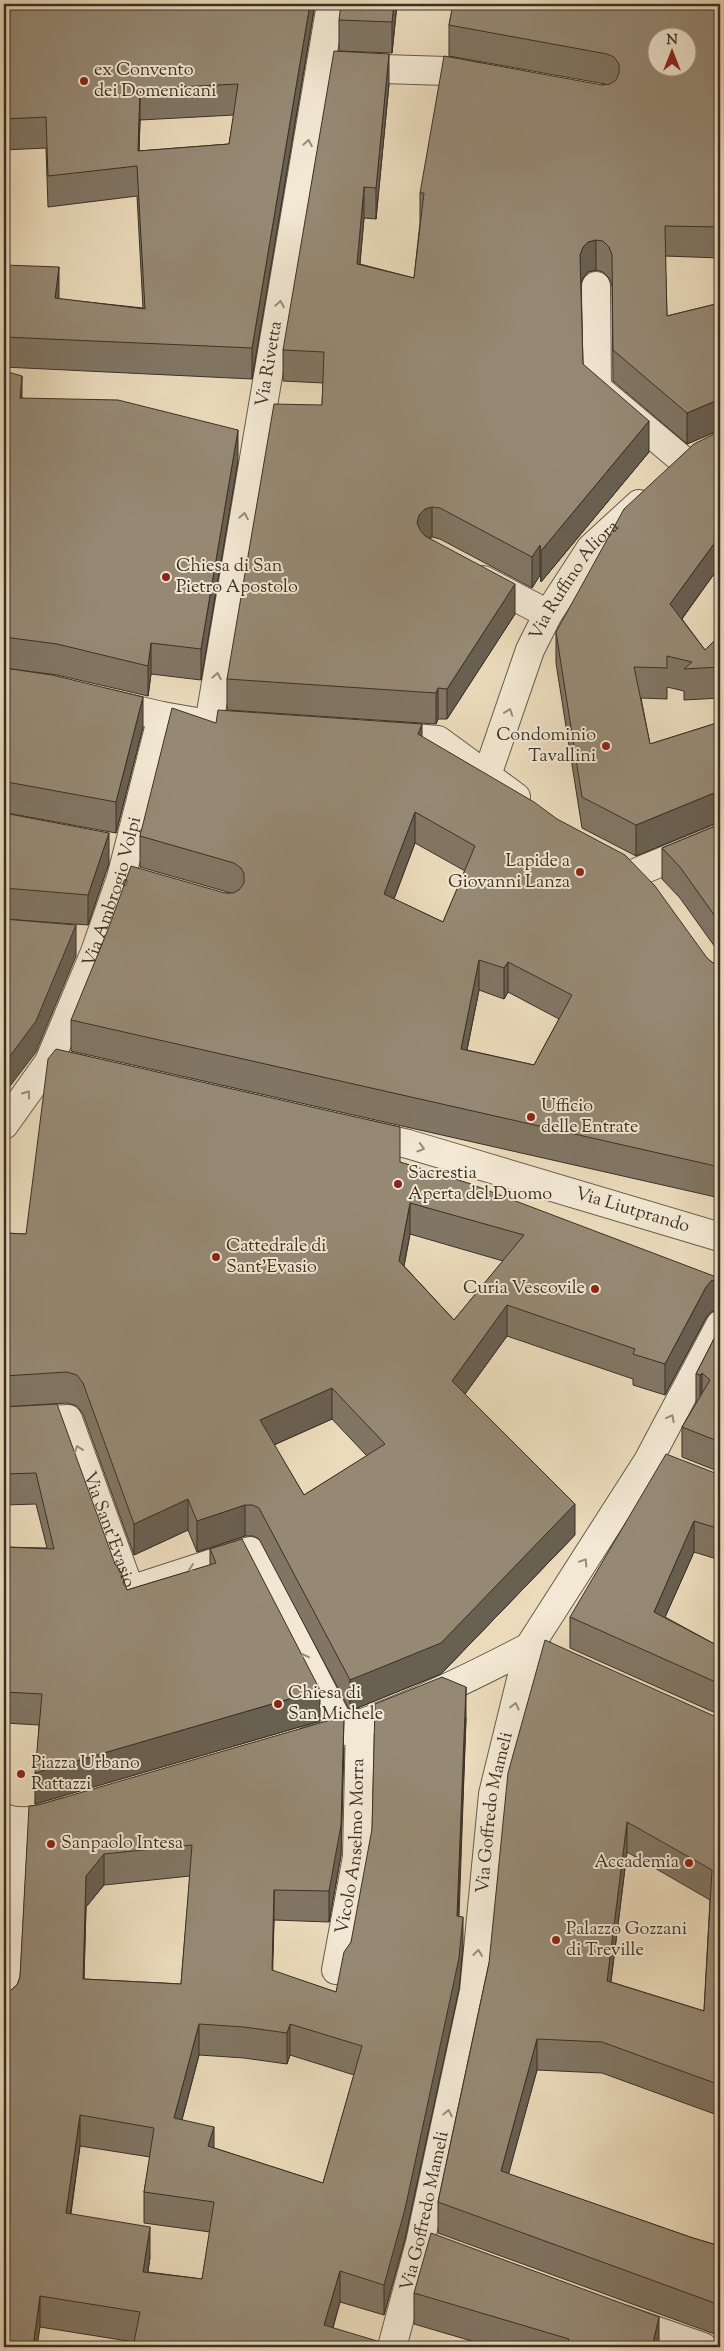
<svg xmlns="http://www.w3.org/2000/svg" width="724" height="2351" font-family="'Sorts Mill Goudy',serif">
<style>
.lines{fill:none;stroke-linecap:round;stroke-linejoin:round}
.pedestrian-casing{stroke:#665c4c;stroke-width:30}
.minor-casing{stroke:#665c4c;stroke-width:30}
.pedestrian{stroke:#f2e8d3;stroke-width:28}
.minor{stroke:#f2e8d3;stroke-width:28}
.wall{fill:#817664;stroke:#393127;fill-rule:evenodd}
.shaded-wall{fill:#696051;stroke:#393127}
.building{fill:#968974;stroke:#393127;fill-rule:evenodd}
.oneway{stroke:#968c7d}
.poi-dot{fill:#8f2418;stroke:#f2e8d3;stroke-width:2}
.labels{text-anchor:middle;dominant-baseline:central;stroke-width:4;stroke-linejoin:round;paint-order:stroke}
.poi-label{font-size:18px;fill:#393127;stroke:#f2e8d3;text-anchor:start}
.street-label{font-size:18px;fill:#393127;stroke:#f2e8d3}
</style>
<rect width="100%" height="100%" fill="#ebdbbb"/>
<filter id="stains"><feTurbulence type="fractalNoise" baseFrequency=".004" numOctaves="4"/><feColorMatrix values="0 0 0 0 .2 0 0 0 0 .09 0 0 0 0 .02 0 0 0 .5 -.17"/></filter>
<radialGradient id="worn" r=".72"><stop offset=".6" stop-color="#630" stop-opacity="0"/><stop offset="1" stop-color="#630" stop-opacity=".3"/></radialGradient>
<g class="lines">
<g class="pedestrian-casing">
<g id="pedestrian">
<path id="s1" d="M49,1062L95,952L121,878L162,716"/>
</g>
</g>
<g class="minor-casing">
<g id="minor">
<path d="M352,68L446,71L478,77"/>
<path d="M596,286L597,388L685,462"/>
<path d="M483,580L548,614"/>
<path d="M106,703L162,716L208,724"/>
<path id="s2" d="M209,724L331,4"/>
<path d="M388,736L438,740L516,797"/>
<path id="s3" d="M487,775L530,650L548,614L591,548L639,504"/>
<path d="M635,873L720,838"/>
<path d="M4,1125L49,1062L83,1070"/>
<path id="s4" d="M364,1134L408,1144L720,1237"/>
<path id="s5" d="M4,1423L68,1419L130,1590L250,1551L343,1731"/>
<path d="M308,1741C385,1719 458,1684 529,1647L539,1651"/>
<path d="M4,1818C24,1826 45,1818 65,1812"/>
<path id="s6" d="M336,1970L357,1857L360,1723"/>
<path d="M4,2007L14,1822"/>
<path d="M625,2320L703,2347"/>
<path id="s7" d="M392,2347L420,2243L474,1991L493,1794L529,1647L648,1461L720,1325"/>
</g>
</g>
<use href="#pedestrian" class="pedestrian"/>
<use href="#minor" class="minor"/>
</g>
<g class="wall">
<path d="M4,4H315L252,379L4,367V265L59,299L143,308L137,196L48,207L46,148L4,150ZM234,115L229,144L139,151L140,120Z"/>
<path d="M397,4L392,53L339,51V20Z"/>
<path d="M411,4H720V258L665,256L667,316L720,303V430L687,444L613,381L612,286L609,278L603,272L596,270L588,272L583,278L581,284L583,364L649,452L541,582L540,575L532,588L440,539L432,537L430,538L515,614L447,719H438L436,724L227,710V679L322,405L323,383L283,381V350L389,84L376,219L364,218L360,264L414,278L420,223V193L602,85L605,84L449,56V25L453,6Z"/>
<path d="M4,371L22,398L238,461L201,680L151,674L148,696L57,675L4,668Z"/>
<path d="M720,431V566L719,567L682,619L705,650L720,635V698L684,700V691L667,687V699L641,698L650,744L720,722V823L714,824L636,856L582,828L556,663V632Z"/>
<path d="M4,668L143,727L116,833L7,813H4Z"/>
<path d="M216,723L422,737L713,963L720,964V1198L71,1051V1020L225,893H231L140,867V836ZM415,843L465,871L443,922L394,899ZM479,990L504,999L508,992L559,1019L534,1065L467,1050Z"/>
<path d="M4,813L109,863L88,925L4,919Z"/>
<path d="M720,824V954L680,898L662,879V848Z"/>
<path d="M400,1162L719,1310L711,1312L706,1318L665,1395L633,1385V1379L507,1336L465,1394L575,1535L441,1674L350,1711L259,1539L253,1536H245L197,1552L188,1530L134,1555L83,1414L77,1406L67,1403L4,1407L115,1564L127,1590L210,1565V1549L320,1721L35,1804L39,1725L4,1723V1547L47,1548L36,1504L4,1505V1233L26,1234ZM410,1234L503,1261L454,1320L404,1266ZM332,1419L367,1456L304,1495L274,1445Z"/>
<path d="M720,1327V1472L682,1457V1427L696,1404V1374Z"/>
<path d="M715,1473L720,1474V1560L694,1552L665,1617L720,1647V1715L570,1648V1617Z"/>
<path d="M714,1716L720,1717V2116L602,2073L537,2070L508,2174L693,2238L720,2246V2336L438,2233V2202L489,1963ZM627,1852L710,1900L704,2011L611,1982Z"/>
<path d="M466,1718L459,1916L463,1947L459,1989L405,2239L384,2315L340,2302L333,2328L134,2342L40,2327L11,1990L17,1985L20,1977L38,1805L344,1747L341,1855L329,1922L274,1920L272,1971L336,1992L351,1942ZM190,1876L181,1984L84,1979L86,1907L104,1885ZM199,2055L244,2058L287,2064L290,2055L354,2075L323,2183L214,2148L182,2120ZM80,2146L150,2157L144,2192V2223L210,2232L202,2279L148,2272L150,2257L71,2214Z"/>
<path d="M414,2293L659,2347H492L414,2324Z"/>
</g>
<g class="shaded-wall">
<path d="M310,4H315L252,379V348Z"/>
<path d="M394,4H397L392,53V22Z"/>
<path d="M389,54V84L376,219V188Z"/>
<path d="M140,89V120L138,182V151Z"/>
<path d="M364,187V218L357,294V264Z"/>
<path d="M596,240V270L588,272L583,278L580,286V255L583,247L588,242Z"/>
<path d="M59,267V298L55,329V298Z"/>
<path d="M22,376V407L20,398Z"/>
<path d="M720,399V430L687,444V413Z"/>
<path d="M649,421V452L541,582V551Z"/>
<path d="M238,430V461L201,680V649Z"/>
<path d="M432,507V537L425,540L419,545L417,523L419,515L425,509Z"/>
<path d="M720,536V566L719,567L670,635V604L719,537Z"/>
<path d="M540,545V575L532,588V557Z"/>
<path d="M515,584V614L447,719V689Z"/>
<path d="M151,643V674L148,696V666Z"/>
<path d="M438,688V719L436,724V693Z"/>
<path d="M143,697V727L116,833V802Z"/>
<path d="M422,724V755L418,734Z"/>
<path d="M714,793V824L636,856V825Z"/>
<path d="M415,812V843L384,925V894Z"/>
<path d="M109,833V863L88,925V895Z"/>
<path d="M76,925V956L36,1052L4,1094V1064Z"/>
<path d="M479,960V990L461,1079V1049Z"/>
<path d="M508,962V992L504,999V968Z"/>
<path d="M410,1203V1234L399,1292V1261Z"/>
<path d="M719,1278V1310L711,1312L706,1318L665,1395V1364L706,1287L711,1281Z"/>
<path d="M507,1305V1336L452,1412V1381Z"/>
<path d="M702,1373V1404L700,1406V1375Z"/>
<path d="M332,1388V1419L260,1451V1420Z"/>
<path d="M188,1499V1530L134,1555V1524Z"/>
<path d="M575,1504V1535L441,1674L350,1711V1680Z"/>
<path d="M245,1505V1536L197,1552V1521Z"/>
<path d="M694,1521V1552L654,1642V1612Z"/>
<path d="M466,1687V1718L457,1947V1916Z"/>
<path d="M320,1690V1721L35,1804V1773Z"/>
<path d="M344,1716L341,1855L329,1922V1891Z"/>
<path d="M627,1822V1852L607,2011V1981Z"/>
<path d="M104,1854V1885L86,1907L83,2009V1979L86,1876Z"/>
<path d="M274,1890V1920L272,2001V1970Z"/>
<path d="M463,1917V1947L459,1989L405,2239L384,2315V2285Z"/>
<path d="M199,2024V2055L174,2149V2118Z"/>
<path d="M290,2024V2055L287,2064V2033Z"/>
<path d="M537,2039V2070L501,2202V2171Z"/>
<path d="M80,2115V2146L66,2244V2213Z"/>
<path d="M214,2127V2158L208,2146Z"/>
<path d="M150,2227V2257L143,2303V2272Z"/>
<path d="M340,2271V2302L327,2347L324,2325Z"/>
<path d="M40,2296V2327L37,2347H33Z"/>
<path d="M659,2317V2347H652Z"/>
</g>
<g class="building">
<path d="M4,4H310L252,348L4,337V265L59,267L55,298L145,309L137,166L48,176L46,117L4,119ZM238,84L229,144L138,151L140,89Z"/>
<path d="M341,4H394L392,22L339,20Z"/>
<path d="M453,4H720V227L665,226L667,316L720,303V399L687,413L613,350L612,255L609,247L603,241L596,240L588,242L583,247L580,255L583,364L649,421L541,551L540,545L532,557L440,508L432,507L425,509L419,515L417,523L420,530L425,536L515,584L447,689L438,688L436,693L227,679L274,404L322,405L324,352L283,350L334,51L389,54L376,188L364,187L357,264L414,278L424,193H420L444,56L602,85L610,84L616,80L619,73V64L614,57L607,54L449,25ZM656,38H686V68H656Z"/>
<path d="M4,371L22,376L20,398L118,400L238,430L201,649L151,643L148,666L57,644L4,637Z"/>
<path d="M720,431V536L719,537L670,604L705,650L720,635V667L684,669L692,662L667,656V668L634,667L650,744L720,722V792L714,793L636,825L582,797L556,632L624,509L694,444Z"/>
<path d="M4,668L52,675L143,697L116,802L7,782H4Z"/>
<path d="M172,708L216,723L218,710L422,724L418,734L534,802L557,819L625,855L655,886L707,958L713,963L720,964V1167L71,1020L109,927L131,866L225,893H233L239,890L244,883V874L241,868L234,863L140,836ZM415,812L475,846L443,922L384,894ZM479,960L504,968L508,962L572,995L534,1065L461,1049Z"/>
<path d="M4,813L109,833L88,895L4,888Z"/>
<path d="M720,824V923L680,867L662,848Z"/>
<path d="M4,919L76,925L36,1021L4,1064Z"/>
<path d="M56,1049L400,1127V1162L468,1183L719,1278L711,1281L706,1287L665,1364L633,1354L635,1349L507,1305L452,1381L575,1504L441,1643L350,1680L259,1508L253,1505H245L197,1521L188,1499L134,1524L83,1383L77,1375L67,1372L4,1376V1233L26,1234L48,1059ZM410,1203L524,1235L454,1320L399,1261ZM332,1388L385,1444L304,1495L260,1420Z"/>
<path d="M720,1327V1442L682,1427L710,1380L702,1373L700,1375L696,1374Z"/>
<path d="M57,1404L115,1564L121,1572L127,1590L216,1563L210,1549L242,1539L320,1690L35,1773L42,1694L4,1692V1547L54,1549L36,1473L4,1474V1407Z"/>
<path d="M666,1454L715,1473L720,1474V1529L694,1521L654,1612L720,1647V1684L570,1617Z"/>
<path d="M545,1640L714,1716L720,1717V2085L602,2042L537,2039L501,2171L693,2238L720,2246V2305L438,2202L489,1963L508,1773ZM627,1822L712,1870L704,2011L607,1981Z"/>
<path d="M442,1677L466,1687L457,1916L463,1917L459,1958L405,2209L384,2285L340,2271L324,2325L397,2347H133L140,2312L40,2296L33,2347H4V1992L11,1990L17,1985L20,1977L29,1806L38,1805L344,1716L341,1825L329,1891L274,1890L272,1970L336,1992L344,1952L351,1942L372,1829L375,1704ZM192,1845L181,1984L83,1979L86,1876L104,1854ZM199,2024L244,2027L287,2033L290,2024L362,2046L323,2183L208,2146L214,2127L174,2118ZM80,2115L154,2128L144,2192L214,2202L202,2279L143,2272L150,2227L66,2213Z"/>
<path d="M431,2233L659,2317L652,2347H567L569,2339L414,2293Z"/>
</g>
<defs><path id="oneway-chevron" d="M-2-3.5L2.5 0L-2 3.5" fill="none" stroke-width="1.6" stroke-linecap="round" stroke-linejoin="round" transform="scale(1.25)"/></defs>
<g class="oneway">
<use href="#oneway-chevron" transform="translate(308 143) rotate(-80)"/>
<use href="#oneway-chevron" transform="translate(280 304) rotate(-80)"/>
<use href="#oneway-chevron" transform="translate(244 516) rotate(-80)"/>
<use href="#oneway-chevron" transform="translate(217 676) rotate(-80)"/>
<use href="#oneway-chevron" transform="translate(509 712) rotate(-71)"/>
<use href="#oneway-chevron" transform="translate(27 1094) rotate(-54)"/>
<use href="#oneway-chevron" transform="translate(421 1148) rotate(17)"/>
<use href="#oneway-chevron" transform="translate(671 1418) rotate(-62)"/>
<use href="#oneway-chevron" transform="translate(78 1449) rotate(-110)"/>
<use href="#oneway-chevron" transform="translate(584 1562) rotate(-57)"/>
<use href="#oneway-chevron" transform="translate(192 1569) rotate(162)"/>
<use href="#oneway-chevron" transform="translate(304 1657) rotate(-117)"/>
<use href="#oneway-chevron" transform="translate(515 1706) rotate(-76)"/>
<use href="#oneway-chevron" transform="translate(478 1953) rotate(-84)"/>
<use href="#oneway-chevron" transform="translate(448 2113) rotate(-78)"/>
</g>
<g class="poi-dot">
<circle cx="84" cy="81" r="5"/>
<circle cx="166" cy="577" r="5"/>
<circle cx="606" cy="746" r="5"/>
<circle cx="580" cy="872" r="5"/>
<circle cx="531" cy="1117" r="5"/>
<circle cx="398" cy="1184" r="5"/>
<circle cx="216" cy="1257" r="5"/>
<circle cx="595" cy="1289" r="5"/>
<circle cx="278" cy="1704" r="5"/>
<circle cx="21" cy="1774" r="5"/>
<circle cx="51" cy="1844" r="5"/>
<circle cx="689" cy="1863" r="5"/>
<circle cx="556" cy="1940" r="5"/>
</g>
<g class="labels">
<g class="poi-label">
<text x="94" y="71">ex Convento<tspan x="94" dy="21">dei Domenicani</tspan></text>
<text x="176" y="567">Chiesa di San<tspan x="176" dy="21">Pietro Apostolo</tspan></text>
<text x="596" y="736" text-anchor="end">Condominio<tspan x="596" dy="21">Tavallini</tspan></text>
<text x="570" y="862" text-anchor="end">Lapide a<tspan x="570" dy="21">Giovanni Lanza</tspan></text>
<text x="541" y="1107">Ufficio<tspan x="541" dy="21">delle Entrate</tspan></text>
<text x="408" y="1174">Sacrestia<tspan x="408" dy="21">Aperta del Duomo</tspan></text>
<text x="226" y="1247">Cattedrale di<tspan x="226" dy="21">Sant'Evasio</tspan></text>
<text x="585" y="1289" text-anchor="end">Curia Vescovile</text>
<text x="288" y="1694">Chiesa di<tspan x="288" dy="21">San Michele</tspan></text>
<text x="31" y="1764">Piazza Urbano<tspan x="31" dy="21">Rattazzi</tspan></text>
<text x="61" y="1844">Sanpaolo Intesa</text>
<text x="679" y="1863" text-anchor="end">Accademia</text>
<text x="566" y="1930">Palazzo Gozzani<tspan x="566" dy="21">di Treville</tspan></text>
</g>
<g class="street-label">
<text stroke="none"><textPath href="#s2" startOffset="365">Via Rivetta</textPath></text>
<text stroke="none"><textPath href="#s3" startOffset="215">Via Ruffino Aliora</textPath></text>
<text stroke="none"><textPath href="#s1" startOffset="182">Via Ambrogio Volpi</textPath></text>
<text stroke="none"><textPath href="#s4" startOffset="279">Via Liutprando</textPath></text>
<text stroke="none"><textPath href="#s5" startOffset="182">Via Sant'Evasio</textPath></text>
<text stroke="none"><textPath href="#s7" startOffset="545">Via Goffredo Mameli</textPath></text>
<text stroke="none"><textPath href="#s6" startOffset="125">Vicolo Anselmo Morra</textPath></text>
<text stroke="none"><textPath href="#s7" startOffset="140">Via Goffredo Mameli</textPath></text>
</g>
</g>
<rect width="724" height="2351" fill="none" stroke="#ebdbbb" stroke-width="20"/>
<rect x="5" y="5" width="714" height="2341" fill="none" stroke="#393127" stroke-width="2.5"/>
<rect x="10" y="10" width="704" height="2331" fill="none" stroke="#393127"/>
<g transform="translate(672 52)"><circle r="24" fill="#f2e8d3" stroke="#a89f8e"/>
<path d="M0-4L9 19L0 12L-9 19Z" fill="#8f2418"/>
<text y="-8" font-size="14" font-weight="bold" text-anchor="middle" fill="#393127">N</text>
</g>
<rect width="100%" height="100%" filter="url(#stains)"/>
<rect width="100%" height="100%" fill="url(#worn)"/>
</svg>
